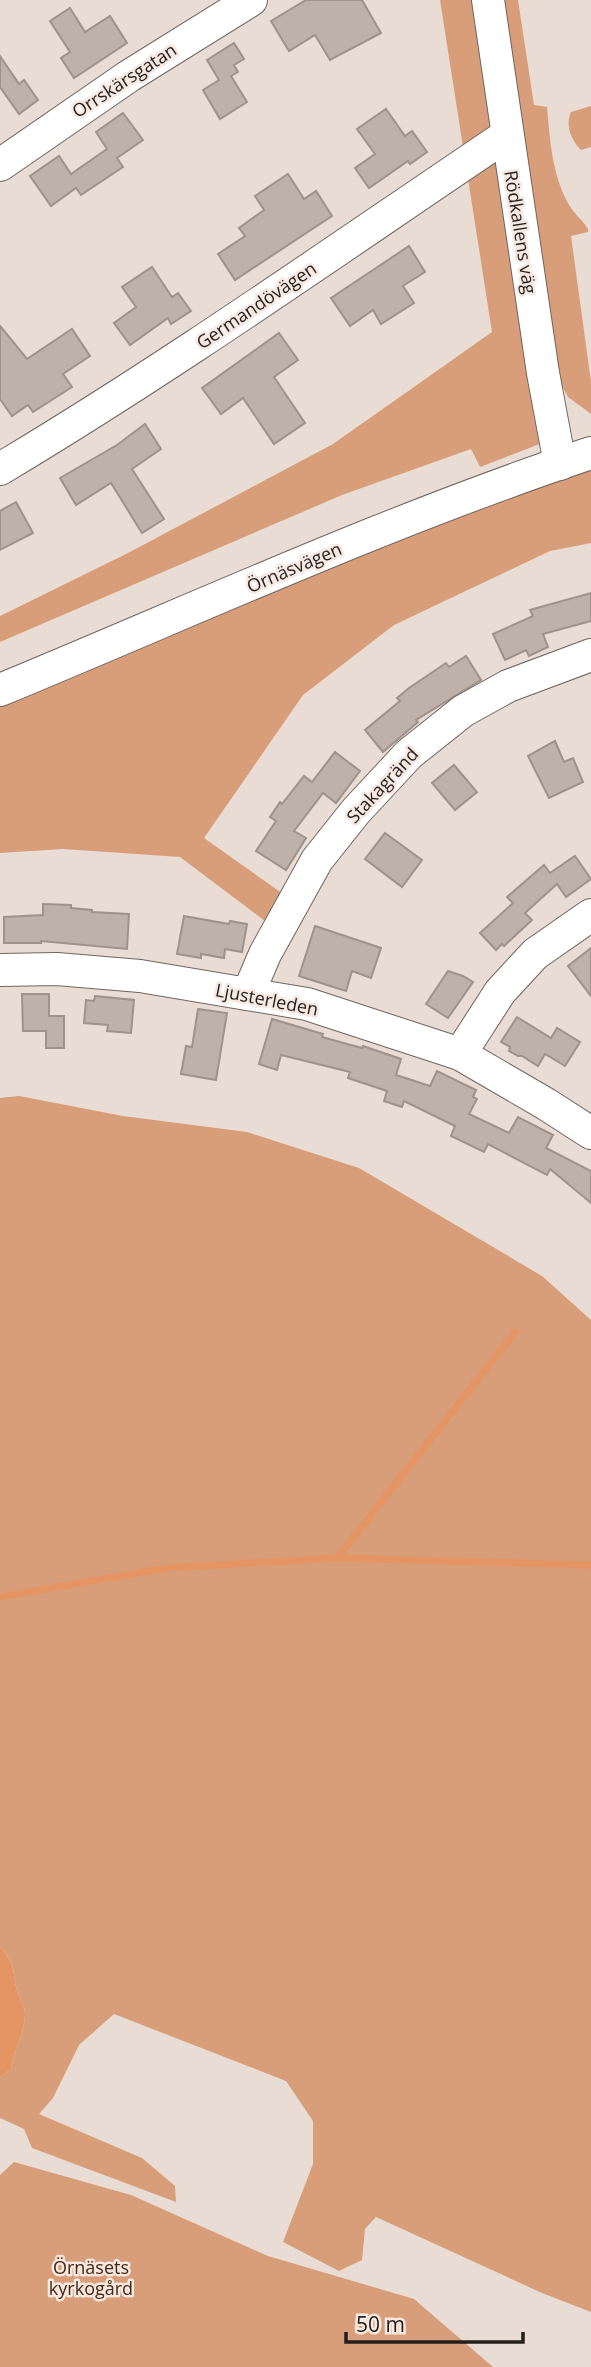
<svg xmlns="http://www.w3.org/2000/svg" width="591" height="2367" font-family="'Open Sans',sans-serif">
<style>
.green{fill:#d89e7a}
.water{fill:#e49563}
.lines{fill:none;stroke-linecap:round;stroke-linejoin:round}
.stream{stroke:#e49563;stroke-width:7}
.building{fill:#bdb1a9;stroke:#9e928a;stroke-width:2}
.minor-casing{stroke:#70655e;stroke-width:34}
.minor{stroke:#fff;stroke-width:32}
.labels{text-anchor:middle;dominant-baseline:central;stroke-width:5;stroke-linejoin:round;paint-order:stroke}
.street-label{font-size:18px;fill:#231f1c;stroke:#f7e9e1}
.park-label{font-size:18px;fill:#472712;stroke:#f7e9e1}
</style>
<rect width="100%" height="100%" fill="#e9dcd4"/>
<g class="green">
<path d="M440,0H488L555,438L480,467L471,449L342,495L0,642V616L128,553L333,444L492,332Z"/>
<path d="M501,0H518L534,105L547,107C550,140 552,174 568,203C573,213 583,220 588,229V232L571,236L591,382V414L568,397L559,380Z"/>
<path d="M591,106V147L581,150C571,140 565,125 571,112Z"/>
<path d="M591,460V543L550,551L394,625L303,695L204,838L293,901L277,930L180,857L63,849L0,853V691Z"/>
<path d="M19,1096L123,1116L247,1132L359,1168L542,1276L591,1320V2312L542,2293L376,2217L365,2229L362,2260L339,2271L283,2242L313,2164V2121L286,2081L114,2014L79,2045L53,2098L39,2114L142,2158L175,2186L176,2202L32,2148L24,2129L0,2118V2077L11,2069C13,2050 25,2034 25,2014C25,2005 18,1996 16,1987C12,1966 16,1965 0,1947V1098Z"/>
<path d="M14,2162L131,2195L268,2256L414,2299L493,2367H0V2175Z"/>
</g>
<path class="water" d="M0,1947C16,1965 12,1967 16,1987C18,1996 25,2005 25,2014C25,2034 13,2050 11,2069L0,2077Z"/>
<g class="lines">
<g class="stream">
<path d="M337,1558L515,1332"/>
<path d="M0,1597L166,1568L337,1558L591,1565"/>
</g>
</g>
<g class="building">
<path d="M306,0H362L381,33L330,60L315,35L289,51L271,21Z"/>
<path d="M70,8L85,32L110,16L127,43L74,78L61,58L70,52L50,21Z"/>
<path d="M234,43L244,59L234,65L238,72L231,76L247,102L220,119L203,90L219,80L207,60Z"/>
<path d="M0,56L19,84L24,80L38,100L19,114L0,87Z"/>
<path d="M386,109L405,136L412,131L427,152L410,164L408,161L369,188L355,168L375,154L357,129Z"/>
<path d="M123,113L143,140L117,158L123,167L81,195L76,188L51,206L30,176L59,156L71,174L107,149L96,132Z"/>
<path d="M288,174L304,199L316,191L332,216L235,280L218,254L245,236L239,228L264,210L255,196Z"/>
<path d="M409,246L425,272L403,286L414,303L381,324L373,310L350,326L331,298Z"/>
<path d="M152,267L172,297L178,293L191,311L171,324L168,318L130,345L114,323L136,307L122,287Z"/>
<path d="M0,326L27,359L72,329L90,356L63,374L72,387L33,412L28,405L12,416L0,399Z"/>
<path d="M279,333L298,360L274,377L305,423L274,444L243,398L221,414L202,388Z"/>
<path d="M145,424L161,449L132,469L164,519L142,533L111,483L76,505L60,478L117,445Z"/>
<path d="M16,502L33,533L0,550V511Z"/>
<path d="M591,593V621L543,634L548,647L529,656L526,650L505,660L493,634L533,616L530,610Z"/>
<path d="M466,656L481,680L416,720L418,722L383,752L365,730L400,701L397,698L409,688L446,663L449,667Z"/>
<path d="M555,741L564,762L573,758L583,782L549,798L528,756Z"/>
<path d="M335,752L360,771L336,803L323,793L294,831L306,838L286,870L256,851L276,821L270,817L280,802L282,804L304,776L312,782Z"/>
<path d="M454,765L477,792L455,810L432,783Z"/>
<path d="M385,833L422,860L402,887L365,859Z"/>
<path d="M575,856L591,879L566,897L557,884L525,913L532,920L504,946L502,944L496,950L480,933L513,903L507,897L544,865L550,873Z"/>
<path d="M43,904L71,905V908L92,910V912L129,914L127,949L41,941V943H4V917L43,915Z"/>
<path d="M184,916L229,924L230,921L247,924L242,952L225,949L224,958L201,954V958L177,954Z"/>
<path d="M315,926L381,948L371,978L352,971L346,991L299,976Z"/>
<path d="M591,948V996L568,966Z"/>
<path d="M448,971L463,976L473,982L448,1018L426,1004Z"/>
<path d="M22,994H49V1016H64V1048H46V1031H23Z"/>
<path d="M95,996L134,1000L131,1033L107,1031L108,1025L84,1023L86,1000L94,1001Z"/>
<path d="M198,1009L227,1013L216,1080L181,1074L186,1046L192,1047Z"/>
<path d="M517,1017L551,1038L557,1028L580,1042L565,1066L545,1054L538,1066L522,1056H518L509,1051L510,1047L501,1042Z"/>
<path d="M272,1019L323,1034L322,1037L362,1048L363,1046L401,1059L396,1075L430,1086L437,1071L476,1090L473,1097L477,1099L469,1114L509,1133L518,1117L553,1135L546,1148L591,1171V1203L550,1169L547,1175L488,1144L484,1152L451,1136L455,1126L404,1101L402,1107L384,1101L387,1091L348,1078L350,1072L281,1055L277,1070L259,1064Z"/>
</g>
<g class="lines">
<g class="minor-casing">
<g id="minor">
<path d="M488,0L543,373L560,464"/>
<path d="M0,165L129,76L251,0"/>
<path d="M0,469C174,365 339,248 507,135"/>
<path d="M0,690C196,609 389,520 591,453"/>
<path d="M0,970L57,969L140,976L307,1004L460,1054L546,1104L591,1133"/>
<path d="M248,994L265,954L317,860L356,811L409,754L463,711L508,686L591,655"/>
<path d="M460,1054L500,992L535,954L591,915"/>
</g>
</g>
<use href="#minor" class="minor"/>
</g>
<g class="labels">
<g class="street-label">
<text transform="translate(124 80) rotate(-33)">Orrskärsgatan</text>
<text transform="translate(521 232) rotate(81)">Rödkallens väg</text>
<text transform="translate(256 305) rotate(-34)">Germandövägen</text>
<text transform="translate(294 567) rotate(-23)">Örnäsvägen</text>
<text transform="translate(382 785) rotate(-47)">Stakagränd</text>
<text transform="translate(267 999) rotate(11)">Ljusterleden</text>
</g>
<g class="park-label">
<text x="91" y="2267">Örnäsets<tspan x="91" dy="21">kyrkogård</tspan></text>
</g>
</g>
<path d="M346 2332v10h177v-10" fill="none" stroke="#231f1c" stroke-width="3.5"/>
<text x="356" y="2332" font-size="21" fill="#231f1c" stroke="#f7e9e1" stroke-width="5" paint-order="stroke">50 m</text>
</svg>
